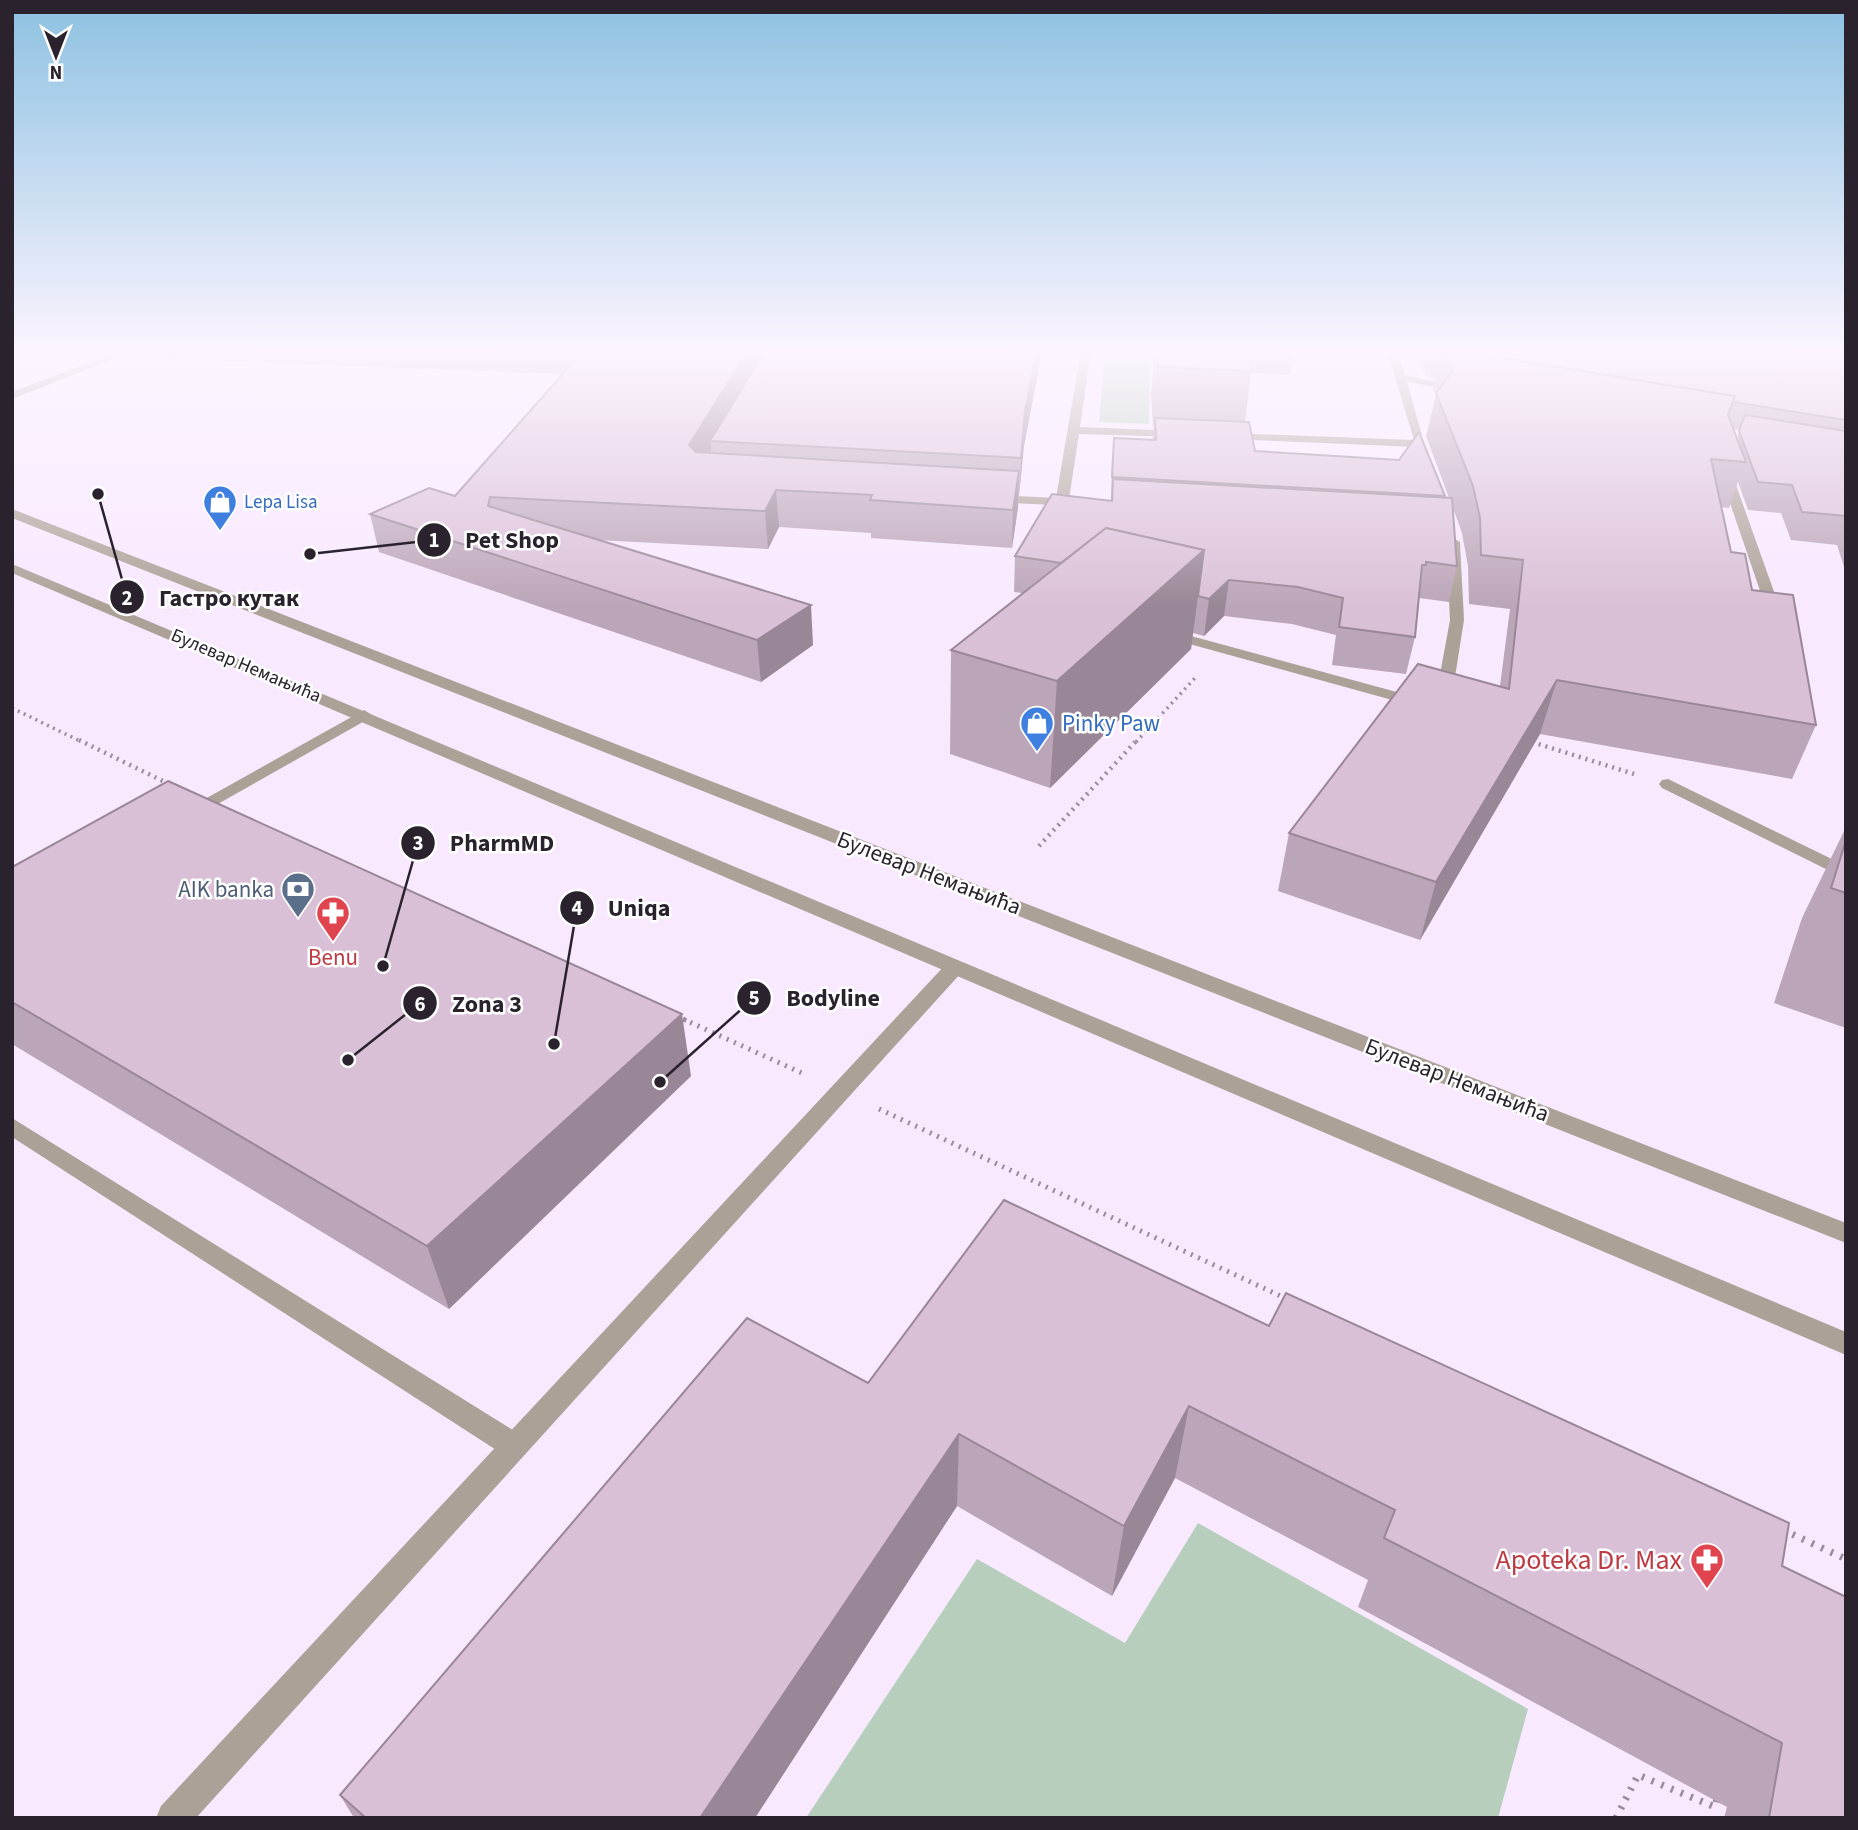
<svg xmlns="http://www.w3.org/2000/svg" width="1858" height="1830" font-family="'Source Sans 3',sans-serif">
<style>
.green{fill:#b7cebc}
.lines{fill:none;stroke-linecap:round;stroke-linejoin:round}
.path-far3{stroke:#978c9c;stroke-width:3.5;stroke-dasharray:2 4.5;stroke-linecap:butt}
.path-far2{stroke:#978c9c;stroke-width:4.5;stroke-dasharray:2 5;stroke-linecap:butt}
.path-far1{stroke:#978c9c;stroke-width:5;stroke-dasharray:2 6;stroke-linecap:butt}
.path{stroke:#978c9c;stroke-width:7;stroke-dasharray:2.5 8;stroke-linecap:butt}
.service{fill:#aca197;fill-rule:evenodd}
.minor{fill:#aca197;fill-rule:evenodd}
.tertiary{fill:#aca197;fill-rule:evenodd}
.wall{fill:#bba5b8;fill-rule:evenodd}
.shaded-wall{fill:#998696}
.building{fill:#dac0d6;stroke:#998696;stroke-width:2}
.labels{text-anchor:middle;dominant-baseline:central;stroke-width:5;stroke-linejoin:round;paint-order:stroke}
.far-shop-label{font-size:19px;fill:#366cbe;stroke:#fff;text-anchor:start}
.far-street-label{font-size:19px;fill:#2a232d;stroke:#fff}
.shop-label{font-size:23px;fill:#366cbe;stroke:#fff;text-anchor:start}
.street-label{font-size:23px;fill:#2a232d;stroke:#fff}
.service-label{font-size:23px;fill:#4e5e75;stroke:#fff;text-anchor:end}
.health-label{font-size:23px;fill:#be3a42;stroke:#fff}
.near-health-label{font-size:28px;fill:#be3a42;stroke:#fff;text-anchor:end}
.leader{fill:none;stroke:#2a232d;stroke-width:2.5}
.callout-dot{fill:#2a232d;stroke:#fff;stroke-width:2.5}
.mark-label{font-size:21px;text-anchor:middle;font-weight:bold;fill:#fff}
.callout-label{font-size:24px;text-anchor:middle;font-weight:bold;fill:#2a232d;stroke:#fff;stroke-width:5;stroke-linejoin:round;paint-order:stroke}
</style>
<rect width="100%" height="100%" fill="#f8e9ff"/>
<g class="green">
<path d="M1105,351H1180L1150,352L1149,424L1099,422Z"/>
<path d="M1198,1523L1528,1709L1498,1818H806L977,1559L1125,1643Z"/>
</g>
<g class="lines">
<g class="path-far3">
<path d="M12,708L82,742"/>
<path d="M1136,742L1195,678"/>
</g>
<g class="path-far2">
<path d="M79,740L171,785"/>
<path d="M1532,742L1634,774"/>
<path d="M1039,846L1137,740"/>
<path d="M678,1017L687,1021"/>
</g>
<g class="path-far1">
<path d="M683,1019L804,1074"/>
<path d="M879,1109L1287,1299"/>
</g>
<g class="path">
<path d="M1783,1530L1846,1559"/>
<path d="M1616,1818L1638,1775L1715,1807L1717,1798"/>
</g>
<g class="service">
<path d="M1169,630L1426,700L1428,703L1420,708L1414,706L1164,637V631Z"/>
<path d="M1668,779L1846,866V879L1662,788L1659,784L1662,780Z"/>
<path d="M12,1118L524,1437L528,1446L524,1455L514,1459L504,1455L12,1137Z"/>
</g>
<g class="minor">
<path d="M119,351H134L12,399V392Z"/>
<path d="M1081,351H1091L1080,427L1180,431L1186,434L1180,437L1079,434L1069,499L1076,500V506L990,502L988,499L994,495L1056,498Z"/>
<path d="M1387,351H1397L1405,375L1464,388L1459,391L1407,382L1429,461H1421L1416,447L1228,439L1222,436L1228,433L1414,440Z"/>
<path d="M1725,467L1731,471L1782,614L1780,617L1775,618L1768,614L1719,471Z"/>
<path d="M1453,538L1460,542L1464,620L1452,696L1444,701L1436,696L1450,620L1446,542Z"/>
<path d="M364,710L372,715L370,718L193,818H181L178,814Z"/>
<path d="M954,961L964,968L961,973L196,1818H156L161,1806L947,963Z"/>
</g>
<g class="tertiary">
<path d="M12,509L1846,1223V1243L12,518Z"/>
<path d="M12,564L1846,1332V1355L12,573Z"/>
</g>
</g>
<g class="wall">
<path d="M170,351H764V353L765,351H1042L1024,446L1018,507L1012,548L871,538V533L779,527L768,549L597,540L813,645L761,682L379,552L370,514L455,496L563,374L172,359Z"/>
<path d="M1153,351H1294L1290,375L1251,373L1245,422L1255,451L1445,496V498H1449L1426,436L1436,395L1433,389L1435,378L1427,377L1417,358H1411L1409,351H1846V573L1837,545L1791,540L1781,513L1748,510L1738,482L1729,508L1721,507L1731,552L1752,590L1816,725L1792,779L1540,734L1420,940L1278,891L1289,833L1500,686L1510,609L1469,604L1468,566L1462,533L1453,508L1457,566L1449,602L1419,598L1415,637L1406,674L1332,665L1336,635L1292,624L1224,616L1204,636L1193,633L1191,649L1050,788L950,754L951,650L1022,593L1014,592L1015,556L1111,501L1112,460L1114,438L1153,439L1154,427H1153L1151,394L1154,360ZM1733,429L1740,430L1737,439Z"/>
<path d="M1846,827V1028L1774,1003L1802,918Z"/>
<path d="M12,867L691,1076L449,1309L12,1044Z"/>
<path d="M1269,1326L1782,1566L1846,1818H1724L1727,1807L1358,1607L1368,1580L1175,1478L1112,1596L957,1506L755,1818H354L340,1795L868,1383Z"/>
</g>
<g class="shaded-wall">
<path d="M748,351H764L765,361L710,441L711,450L693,481L689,445Z"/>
<path d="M1037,351H1042L1024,446L1019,494L1021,458L1025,411Z"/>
<path d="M1019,471L1018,507L1012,548L1013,510Z"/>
<path d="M776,490L779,527L768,549L765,511Z"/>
<path d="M1204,550L1191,649L1050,788L1057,681Z"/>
<path d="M1229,580L1224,616L1204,636L1209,599Z"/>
<path d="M811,605L813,645L761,682L757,640Z"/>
<path d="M1557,680L1540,734L1420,940L1436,882Z"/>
<path d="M682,1014L691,1076L449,1309L427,1246Z"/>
<path d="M1189,1406L1175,1478L1112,1596L1124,1526Z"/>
<path d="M959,1434L957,1506L755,1818H700Z"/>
</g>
<g class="building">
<path d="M583,351H748L689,445L696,452L1019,471L1013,510L870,500L872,495L776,490L765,511L490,497L488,506L811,605L757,640L370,514L429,488L455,496Z"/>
<path d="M765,351H1037L1025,411L1021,458L710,441Z"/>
<path d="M1157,351H1248L1252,371L1158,367Z"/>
<path d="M1431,351H1441L1440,354L1432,353Z"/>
<path d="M1443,351H1460L1735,396L1728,415L1746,462L1711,459L1731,552L1745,554L1752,590L1793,595L1816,725L1557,680L1436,882L1289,833L1418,664L1509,689L1523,560L1481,555L1480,518L1473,486L1436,393L1453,370Z"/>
<path d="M1460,351H1846V420L1733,402L1735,396Z"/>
<path d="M1745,415L1846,431V516L1802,512L1792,485L1758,482L1739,431Z"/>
<path d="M1155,418L1249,422L1255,451L1399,460L1419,432L1445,496L1112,477L1114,438L1156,440Z"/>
<path d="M1113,479L1452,498L1457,566L1426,562V565H1422L1415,637L1339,627L1343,598L1298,587L1229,580L1209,599L1198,596L1204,550L1106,528L1061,563L1015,556L1052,494L1112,501Z"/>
<path d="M1106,528L1204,550L1057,681L951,650Z"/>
<path d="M168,781L682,1014L427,1246L12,1002V867Z"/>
<path d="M1846,840V893L1831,888Z"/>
<path d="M1004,1200L1269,1326L1286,1293L1789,1523L1782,1566L1846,1597V1818H1769L1782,1743L1384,1538L1395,1510L1189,1406L1124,1526L959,1434L700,1818H366L340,1795L747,1318L868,1383Z"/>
</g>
<linearGradient id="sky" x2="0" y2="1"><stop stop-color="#8dc1e2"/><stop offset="0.58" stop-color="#fcf5ff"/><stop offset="1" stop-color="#fcf5ff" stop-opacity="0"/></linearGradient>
<rect width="1858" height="608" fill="url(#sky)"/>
<defs>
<g id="shop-pin" transform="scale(1.75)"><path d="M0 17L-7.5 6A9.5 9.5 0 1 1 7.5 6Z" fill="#3f7fe0" stroke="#fff"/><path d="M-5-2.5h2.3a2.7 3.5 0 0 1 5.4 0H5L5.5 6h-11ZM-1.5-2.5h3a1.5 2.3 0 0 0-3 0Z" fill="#fff"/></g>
<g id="bank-pin" transform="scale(1.75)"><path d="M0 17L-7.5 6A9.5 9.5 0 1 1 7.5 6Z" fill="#5c6f8a" stroke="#fff"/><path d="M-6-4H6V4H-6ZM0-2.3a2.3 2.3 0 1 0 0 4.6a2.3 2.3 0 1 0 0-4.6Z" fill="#fff"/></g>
<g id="pharmacy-pin" transform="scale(1.75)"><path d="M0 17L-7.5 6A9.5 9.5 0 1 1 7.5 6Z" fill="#e0444e" stroke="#fff"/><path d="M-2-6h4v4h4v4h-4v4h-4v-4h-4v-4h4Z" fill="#fff"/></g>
</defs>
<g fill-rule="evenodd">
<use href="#shop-pin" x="220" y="502"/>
<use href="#shop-pin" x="1037" y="723"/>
<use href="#bank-pin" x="298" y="889"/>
<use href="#pharmacy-pin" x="333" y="913"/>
<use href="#pharmacy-pin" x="1707" y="1560"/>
</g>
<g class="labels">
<g class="far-shop-label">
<text x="244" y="502">Lepa Lisa</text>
</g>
<g class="far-street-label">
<text transform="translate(246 666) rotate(23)">Булевар Немањића</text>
</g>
<g class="shop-label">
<text x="1062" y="723">Pinky Paw</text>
</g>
<g class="street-label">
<text transform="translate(929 873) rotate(21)">Булевар Немањића</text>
<text transform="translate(1457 1080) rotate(21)">Булевар Немањића</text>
</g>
<g class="service-label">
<text x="274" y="889">AIK banka</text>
</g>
<g class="health-label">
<text x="333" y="957">Benu</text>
</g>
<g class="near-health-label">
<text x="1682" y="1560">Apoteka Dr. Max</text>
</g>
</g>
<path class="leader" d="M310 554L434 540M98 494L127 597M383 966L418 843M554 1044L577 908M660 1082L754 998M348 1060L420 1003"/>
<g class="callout-dot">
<circle cx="310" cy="554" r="7"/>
<circle cx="98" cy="494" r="7"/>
<circle cx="383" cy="966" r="7"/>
<circle cx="554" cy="1044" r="7"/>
<circle cx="660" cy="1082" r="7"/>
<circle cx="348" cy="1060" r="7"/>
<circle cx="434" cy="540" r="18"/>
<circle cx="127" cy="597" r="18"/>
<circle cx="418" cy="843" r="18"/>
<circle cx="577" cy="908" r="18"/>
<circle cx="754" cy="998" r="18"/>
<circle cx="420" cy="1003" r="18"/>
</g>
<g class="mark-label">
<text x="434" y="547">1</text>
<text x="127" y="605">2</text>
<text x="418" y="850">3</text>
<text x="577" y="915">4</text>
<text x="754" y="1005">5</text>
<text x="420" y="1011">6</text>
</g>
<g class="callout-label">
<text x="512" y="548">Pet Shop</text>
<text x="229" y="606">Гастро кутак</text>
<text x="502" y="851">PharmMD</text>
<text x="639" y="916">Uniqa</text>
<text x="833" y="1006">Bodyline</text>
<text x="487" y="1012">Zona 3</text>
</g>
<rect width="1858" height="1830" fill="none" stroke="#2a232d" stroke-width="28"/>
<g transform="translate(56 56) rotate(180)" stroke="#ffffff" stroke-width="5" paint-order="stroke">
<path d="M0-5L12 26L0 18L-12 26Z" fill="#2a232d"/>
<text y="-10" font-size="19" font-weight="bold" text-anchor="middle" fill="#2a232d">N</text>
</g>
</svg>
